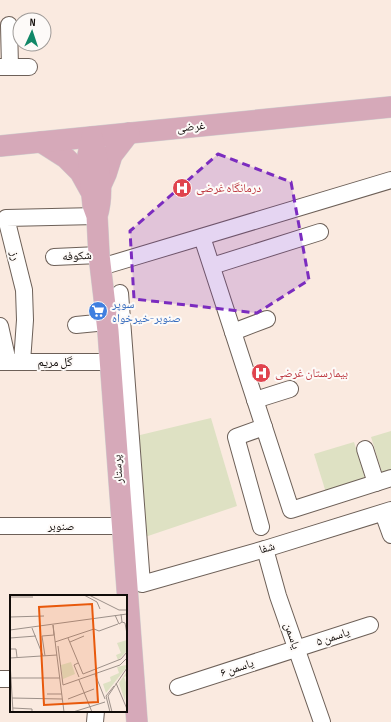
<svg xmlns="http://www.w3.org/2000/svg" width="391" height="722" font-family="'Sofia Sans Condensed','Noto Naskh Arabic',sans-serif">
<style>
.green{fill:#dee1c3}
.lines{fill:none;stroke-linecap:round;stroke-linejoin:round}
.minor-casing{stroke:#6d6058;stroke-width:18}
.major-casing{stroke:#cfcece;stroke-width:22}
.minor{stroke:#fff;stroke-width:16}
.major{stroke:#d6a9b9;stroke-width:21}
.marked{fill:#7b2cbf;fill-opacity:0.2;stroke:#7b2cbf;stroke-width:3;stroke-dasharray:8 5;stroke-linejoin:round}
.labels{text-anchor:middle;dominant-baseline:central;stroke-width:4;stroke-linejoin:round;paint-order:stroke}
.street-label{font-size:12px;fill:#110c09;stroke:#fdfaf8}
.health-label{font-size:12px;fill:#be3a42;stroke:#fdfaf8;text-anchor:start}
.shop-label{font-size:12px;fill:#366cbe;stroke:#fdfaf8;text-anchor:start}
.inset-road{fill:none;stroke:#9d918a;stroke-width:1}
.view{fill:#e8590c;fill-opacity:0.15;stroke:#e8590c;stroke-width:2}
.inset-edge{fill:none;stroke:#110c09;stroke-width:2}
</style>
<rect width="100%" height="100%" fill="#faeae0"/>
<g class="green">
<path d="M211,418L237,506L145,537L136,436Z"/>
<path d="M391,431V477L384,479L371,437Z"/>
<path d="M354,442L367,484L327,496L314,454Z"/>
</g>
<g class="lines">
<g class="minor-casing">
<g id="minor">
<path d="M9,25L10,67"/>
<path d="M1,67H29"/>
<path d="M202,237L291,510L391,478"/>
<path d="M54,257L99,255"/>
<path d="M212,266L320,232"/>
<path d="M101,267L391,180"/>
<path d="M120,293L142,584L265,549L391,510"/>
<path d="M76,325L107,322"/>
<path d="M0,326L8,362"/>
<path d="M233,332L267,319"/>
<path d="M0,362H111"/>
<path d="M22,362L25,320L24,290L6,218L97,216"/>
<path d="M255,400L290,389"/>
<path d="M365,449L376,483"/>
<path d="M383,513L391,535"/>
<path d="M0,526H123"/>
<path d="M261,527L236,437L264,427"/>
<path d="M265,549L278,596L322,722"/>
<path d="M0,679H11"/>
<path d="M178,687L370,625"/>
<path d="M95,722L96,711"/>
</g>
</g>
<g class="major-casing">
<g id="major">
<path d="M41,142L66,158L80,172L90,190"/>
<path d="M0,146L391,107"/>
<path d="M101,185L106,174L112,155L129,133"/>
<path d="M97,216C105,190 98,163 92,137L88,155L93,205L97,216L99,255L108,331L137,722"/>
</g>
</g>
<use href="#minor" class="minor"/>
<use href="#major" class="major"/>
</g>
<path class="marked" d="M218,154L291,182L309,280L257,313L134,299L130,231Z"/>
<defs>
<g id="hospital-disc" transform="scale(1)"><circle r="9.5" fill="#e0444e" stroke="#fdfaf8"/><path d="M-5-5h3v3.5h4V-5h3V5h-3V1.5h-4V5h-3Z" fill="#fff"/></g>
<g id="supermarket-disc" transform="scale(1)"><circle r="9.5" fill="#3f7fe0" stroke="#fdfaf8"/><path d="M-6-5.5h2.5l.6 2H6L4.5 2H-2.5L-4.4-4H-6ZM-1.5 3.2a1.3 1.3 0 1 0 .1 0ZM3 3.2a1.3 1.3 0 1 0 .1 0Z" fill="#fff"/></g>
</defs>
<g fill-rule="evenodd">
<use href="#hospital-disc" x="182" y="188"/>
<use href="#supermarket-disc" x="98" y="311"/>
<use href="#hospital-disc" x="261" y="373"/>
</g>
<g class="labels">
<g class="street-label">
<text transform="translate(191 127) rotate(-6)">غرضی</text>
<text transform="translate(15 256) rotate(76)">رز</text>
<text transform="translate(77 256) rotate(-3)">شکوفه</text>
<text x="55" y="362">گل مریم</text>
<text transform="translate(118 469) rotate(-94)">پرستار</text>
<text x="61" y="526">صنوبر</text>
<text transform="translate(267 548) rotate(-17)">شفا</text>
<text transform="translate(292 636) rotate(71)">یاسمن</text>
<text transform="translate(333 637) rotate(-18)">یاسمن ۵</text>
<text transform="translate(237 668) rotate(-18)">یاسمن ۶</text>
</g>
<g class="health-label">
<text x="196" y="188">درمانگاه غرضی</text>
<text x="275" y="373">بیمارستان غرضی</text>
</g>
<g class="shop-label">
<text x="112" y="304">سوپر<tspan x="112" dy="14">صنوبر-خیرخواه</tspan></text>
</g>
</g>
<g transform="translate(10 595)">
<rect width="117" height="117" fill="#faeae0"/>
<path d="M61,67L65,79L53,84L51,70ZM116,70V73L96,98L93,89L101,86L100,82L109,78L107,72Z" fill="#dee1c3"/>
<path d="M117,45V56L108,65L106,60L111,58L107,48Z" fill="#dee1c3"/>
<path d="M117,76V81L114,82L117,90L115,106L109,88Z" fill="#dee1c3"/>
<path class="inset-road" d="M74,0L87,7L90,14M79,0L109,15H117M0,2H23M105,20L109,29L112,27L111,19M0,22L34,21M112,27L115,28L117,39M22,33L33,61M0,35L117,19M44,40L43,30L54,117M0,43L26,41M58,43L73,79L111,64L117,57M45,47L84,34L89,36L108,29M60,47L74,41M48,51L53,90L110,70L117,63M0,54H6L7,62M35,61L32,41L44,40M0,63L47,60M0,67L3,117M68,68L64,70L69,82M85,79L95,104M1,83H50M69,85L82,117M106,88L117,114M37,99H52M2,103L52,104M58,104L84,94M3,113L22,114V117M63,117L95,107M100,117L96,101L104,91M102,117L98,101L117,73"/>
<path class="view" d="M82,9L88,107L34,110L29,12Z"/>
<rect width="117" height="117" class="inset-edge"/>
</g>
<g transform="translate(32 32) rotate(3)"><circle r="19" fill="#fdfaf8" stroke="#9f9b98"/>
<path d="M0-3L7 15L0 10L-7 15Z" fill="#118767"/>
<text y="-6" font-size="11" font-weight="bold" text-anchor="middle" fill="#110c09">N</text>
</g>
</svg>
